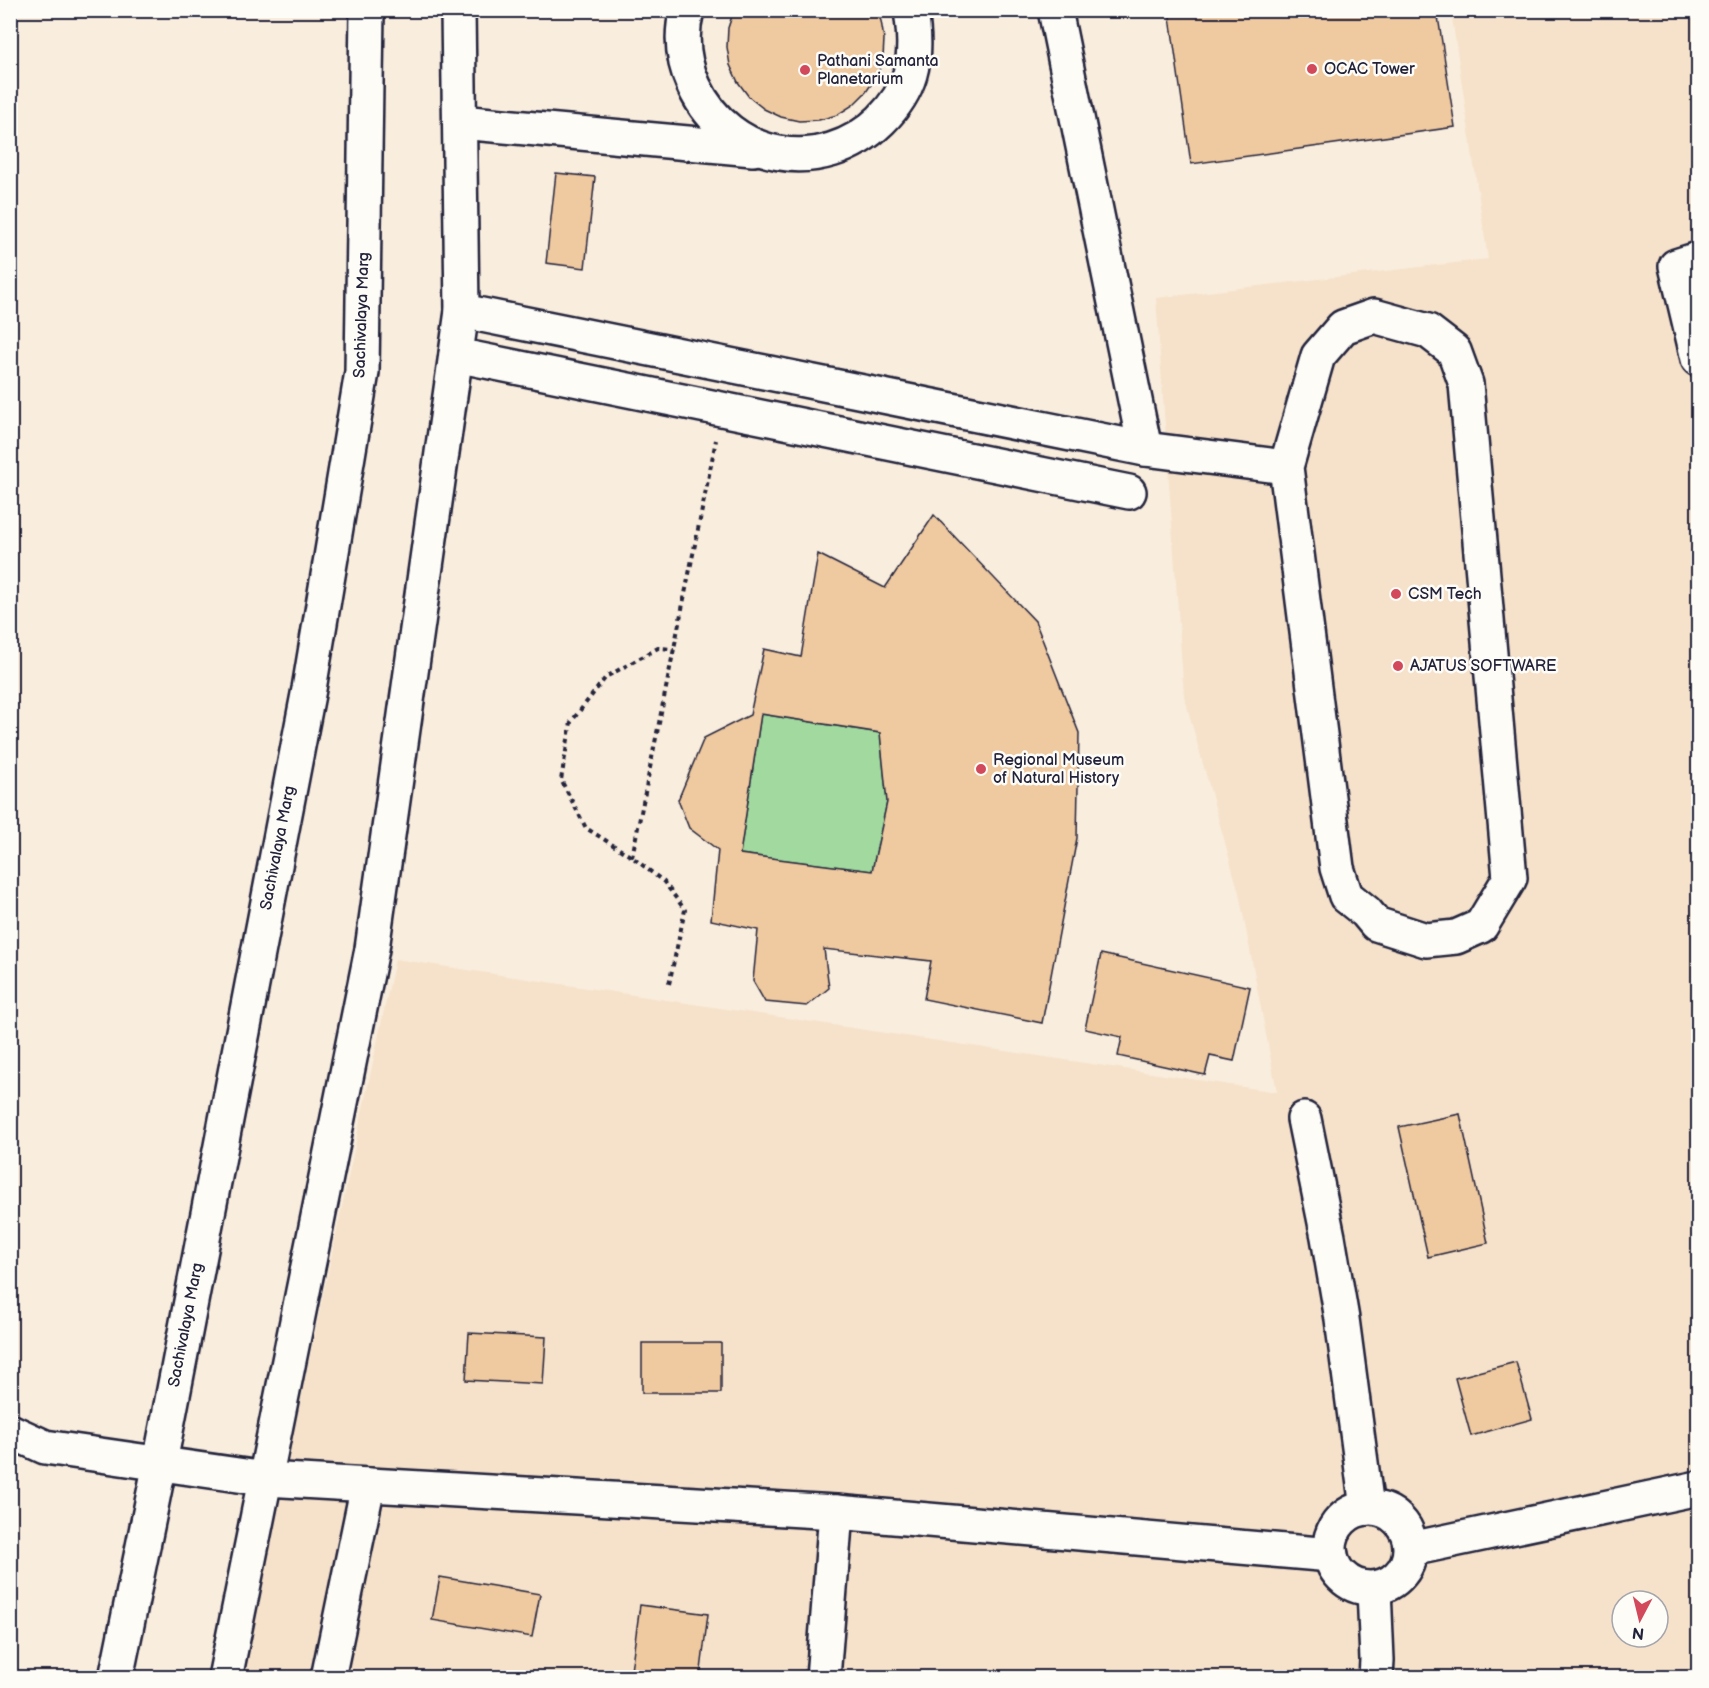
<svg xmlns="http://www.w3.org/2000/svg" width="1709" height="1688" font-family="'Balsamiq Sans',sans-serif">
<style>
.built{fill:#f6e2ca;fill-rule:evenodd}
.green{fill:#a1d99e;stroke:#627e6c;stroke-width:1.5}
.building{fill:#efc99f;stroke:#22223b;stroke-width:1.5;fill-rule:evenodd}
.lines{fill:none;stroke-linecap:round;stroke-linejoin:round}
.minor-casing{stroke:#22223b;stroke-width:38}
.major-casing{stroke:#22223b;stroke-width:38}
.path{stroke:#22223b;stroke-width:4;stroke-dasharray:4.5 4.5;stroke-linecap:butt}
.minor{stroke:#fdfcf7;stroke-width:33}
.major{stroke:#fdfcf7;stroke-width:33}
.poi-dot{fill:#d1495b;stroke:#fdfcf7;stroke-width:2}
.labels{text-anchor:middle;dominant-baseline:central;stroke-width:5;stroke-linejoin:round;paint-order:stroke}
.poi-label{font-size:16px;fill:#22223b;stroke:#fdfcf7;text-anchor:start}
.street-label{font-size:16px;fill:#22223b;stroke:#fdfcf7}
</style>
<rect width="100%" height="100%" fill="#f9eddd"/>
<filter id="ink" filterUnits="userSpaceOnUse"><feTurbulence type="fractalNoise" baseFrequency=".0167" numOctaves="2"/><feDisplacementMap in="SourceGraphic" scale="12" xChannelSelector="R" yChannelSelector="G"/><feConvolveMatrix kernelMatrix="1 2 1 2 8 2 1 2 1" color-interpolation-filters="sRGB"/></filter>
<g filter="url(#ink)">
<path class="built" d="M1451,11H1698V1677L241,1678L395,959L1277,1092L1239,893L1184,696L1156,298L1488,259ZM1622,1601H1658V1637H1622Z"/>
<path class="green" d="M761,714L880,733L887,802L872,871L740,854Z"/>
<g class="building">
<path d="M734,10H876L881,21L884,39L883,58L877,76L866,92L853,105L837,115L819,120L799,121L781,117L764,109L749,97L738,82L730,65L727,47L728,28Z"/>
<path d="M1169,10H1437L1455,127L1191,164Z"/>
<path d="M556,173L595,177L585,268L546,263Z"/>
<path d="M934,515L1035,621L1079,733L1077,838L1042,1023L924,999L931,961L824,949L829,988L807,1006L765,1002L753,981L758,930L711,920L718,850L689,828L678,800L704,738L750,715L764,649L801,657L818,554L885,588ZM761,714L880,733L887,802L872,871L740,854Z"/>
<path d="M1101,954L1250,987L1234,1061L1210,1056L1205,1075L1118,1056L1122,1037L1085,1029Z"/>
<path d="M1460,1114L1488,1243L1428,1257L1399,1127Z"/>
<path d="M469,1333L546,1337L543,1384L466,1380Z"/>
<rect x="642" y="1343" width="79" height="50"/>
<path d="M1516,1362L1532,1419L1471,1436L1455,1378Z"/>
<path d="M440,1577L540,1594L532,1637L432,1620Z"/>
<path d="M640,1605L708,1614L700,1678H630Z"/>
</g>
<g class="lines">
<g class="minor-casing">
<g id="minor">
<path d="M687,10C680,36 683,62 694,86C729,161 822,178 881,120C893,108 905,91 910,74C916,53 914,32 911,10"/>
<path d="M460,122L753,149"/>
<path d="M1698,259L1676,266L1698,359"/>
<path d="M462,311L1145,449L1055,10"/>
<path d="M456,355L1129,492"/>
<path d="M1145,449L1286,467L1318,356L1343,327L1374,316L1428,331L1454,351L1466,384L1510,878L1481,926L1456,937L1426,940L1376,924L1366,912L1346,896L1337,868L1286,467"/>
<path d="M1304,1119L1328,1237L1342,1319L1367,1508"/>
<path d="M10,1431L45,1447L266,1479L836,1512L1331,1555"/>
<circle cx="1370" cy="1548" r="40"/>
<path d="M1411,1549L1698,1488"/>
<path d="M1374,1589L1377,1660L1376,1678"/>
<path d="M328,1678L368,1485"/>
<path d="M823,1678L836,1512"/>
</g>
</g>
<g class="major-casing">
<g id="major">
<path d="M116,1678L157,1478L309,689L362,372L367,10"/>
<path d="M225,1678L372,949L462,311L458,10"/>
</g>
</g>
<g class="path">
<path d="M632,857L716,440"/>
<path d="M669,984L685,910L664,882L632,857L586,828L561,780L571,722L606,677L658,648L674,649"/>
</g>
<use href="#minor" class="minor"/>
<use href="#major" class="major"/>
</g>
</g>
<g class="poi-dot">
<circle cx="1312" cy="69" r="6"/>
<circle cx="805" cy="70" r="6"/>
<circle cx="1396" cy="594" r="6"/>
<circle cx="1398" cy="666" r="6"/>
<circle cx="981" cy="769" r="6"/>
</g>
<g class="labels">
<g class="poi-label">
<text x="817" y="61">Pathani Samanta<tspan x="817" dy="18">Planetarium</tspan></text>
<text x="1324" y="69">OCAC Tower</text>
<text x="1408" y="594">CSM Tech</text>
<text x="1410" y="666">AJATUS SOFTWARE</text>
<text x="993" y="760">Regional Museum<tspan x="993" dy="18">of Natural History</tspan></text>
</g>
<g class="street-label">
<text transform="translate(362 315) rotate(-88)">Sachivalaya Marg</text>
<text transform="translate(278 848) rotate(-79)">Sachivalaya Marg</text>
<text transform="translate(186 1325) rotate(-79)">Sachivalaya Marg</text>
</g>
</g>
<rect width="1709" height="1688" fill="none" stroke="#fdfcf7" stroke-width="36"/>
<rect x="18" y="18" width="1673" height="1652" fill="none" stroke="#22223b" stroke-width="2" filter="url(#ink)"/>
<g transform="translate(1640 1619) rotate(187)"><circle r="28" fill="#fdfcf7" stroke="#a5a5ac" stroke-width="1.5"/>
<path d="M0-4.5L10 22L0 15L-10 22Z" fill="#d1495b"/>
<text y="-9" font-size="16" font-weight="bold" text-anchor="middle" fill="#22223b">N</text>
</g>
</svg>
